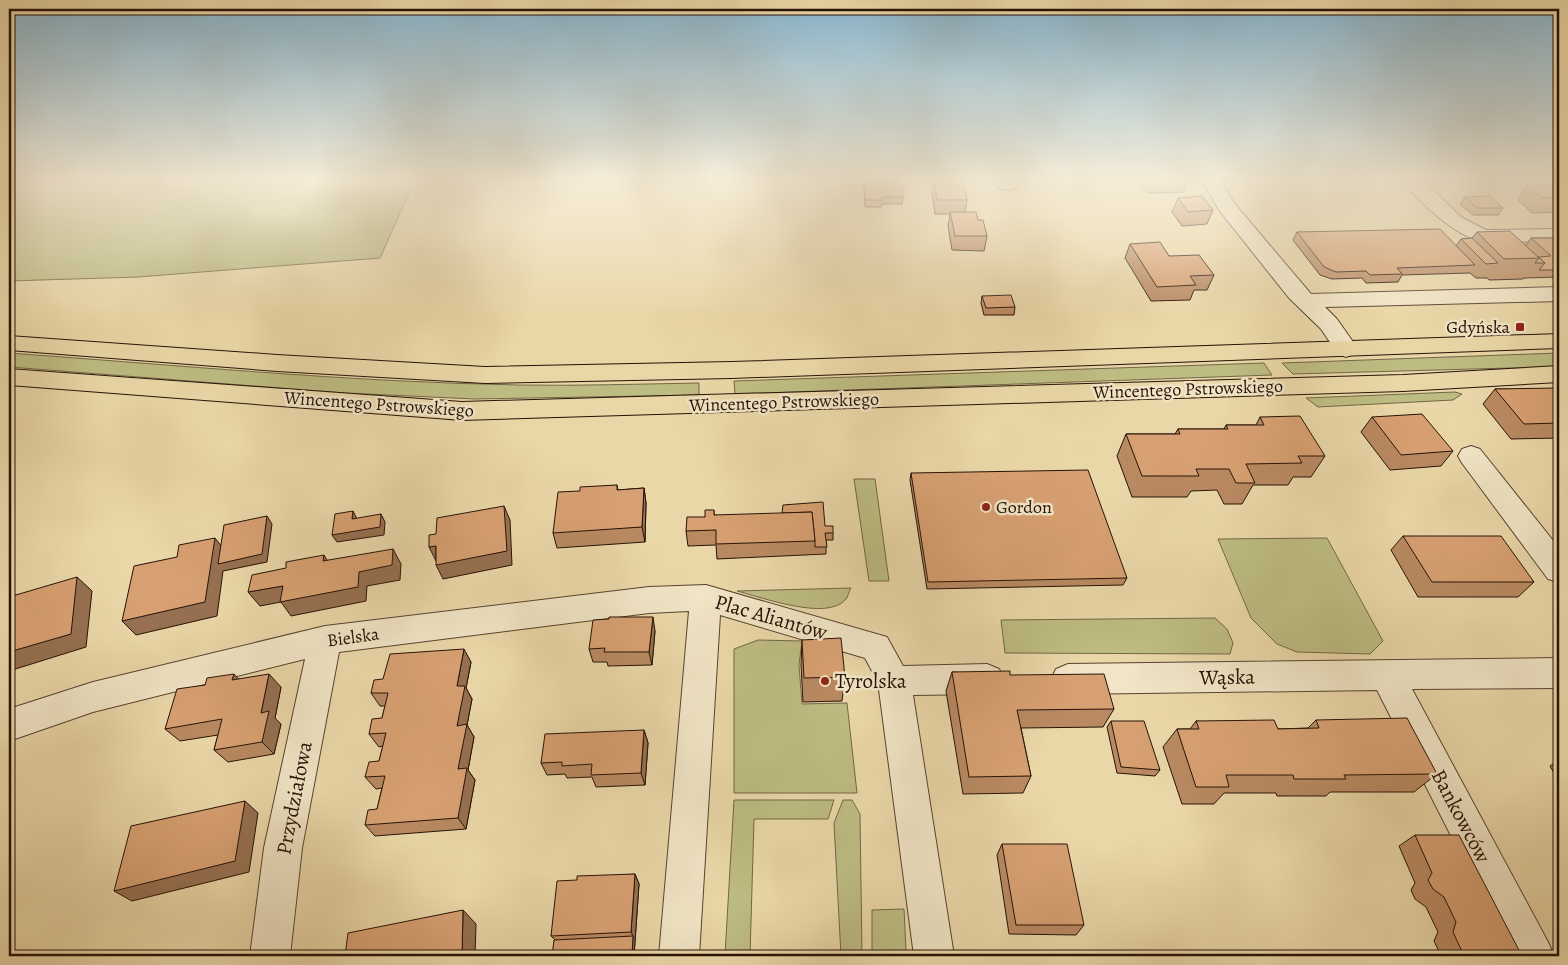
<svg xmlns="http://www.w3.org/2000/svg" width="1568" height="965" font-family="Alegreya,serif">
<style>
.green{fill:#bdbc83;stroke:#726745}
.lines{fill:none;stroke-linecap:round;stroke-linejoin:round}
.minor-casing{stroke:#57432f;stroke-width:2}
.major-casing{stroke:#261207;stroke-width:2}
.minor{fill:#f1e5c6;fill-rule:evenodd}
.major{fill:#ead7a8;fill-rule:evenodd}
.wall{fill:#b98a62;stroke:#261207}
.shaded-wall{fill:#967050;stroke:#261207}
.building{fill:#d7a072;stroke:#261207}
.poi-dot{fill:#8f2418;stroke:#f1e5c6;stroke-width:2}
.labels{text-anchor:middle;dominant-baseline:central;stroke-width:5;stroke-linejoin:round;paint-order:stroke}
.poi-label{font-size:18px;fill:#261207;stroke:#f1e5c6;text-anchor:end}
.street-label{font-size:18px;fill:#261207;stroke:#f1e5c6}
.near-street-label{font-size:21px;fill:#261207;stroke:#f1e5c6}
.near-poi-label{font-size:21px;fill:#261207;stroke:#f1e5c6;text-anchor:start}
</style>
<rect width="100%" height="100%" fill="#ead7a8"/>
<filter id="stains"><feTurbulence type="fractalNoise" baseFrequency=".004" numOctaves="4"/><feColorMatrix values="0 0 0 0 .2 0 0 0 0 .09 0 0 0 0 .02 0 0 0 .5 -.17"/></filter>
<radialGradient id="worn" r=".72"><stop offset=".6" stop-color="#630" stop-opacity="0"/><stop offset="1" stop-color="#630" stop-opacity=".3"/></radialGradient>
<g class="green">
<path d="M9,179H415L380,258L138,277L9,281Z"/>
<path d="M9,353C178,365 348,382 518,385C578,386 639,384 699,383V395L475,399L345,393L9,367Z"/>
<path d="M1559,353V366L1545,367L1293,374L1282,363Z"/>
<path d="M1264,363L1272,375L735,394L734,381Z"/>
<path d="M1455,392L1462,394L1453,400L1318,407L1306,398Z"/>
<path d="M854,479H875L889,581H869Z"/>
<path d="M1327,538L1383,641L1370,654L1297,652L1277,644L1251,618L1218,539Z"/>
<path d="M851,588C849,591 848,597 846,599C828,622 761,597 737,591Z"/>
<path d="M1215,618L1227,629L1233,643L1230,654L1005,653L1001,620Z"/>
<path d="M758,640L802,641L799,665L802,704L847,703L857,793H734V649Z"/>
<path d="M734,800H834L828,819H754L750,956L725,955Z"/>
<path d="M843,800H852L860,814L862,956H841L834,823Z"/>
<path d="M904,909L906,951L904,956H872V910Z"/>
</g>
<g class="lines">
<g class="minor-casing">
<g id="minor">
<path d="M989,179H1012L1017,185L1014,189C1004,192 995,188 989,179Z"/>
<path d="M1201,179H1220L1234,203L1311,294L1559,287V301L1325,307L1337,319L1358,349L1354,354L1346,357L1338,354L1321,329L1289,298L1219,210Z"/>
<path d="M1402,179H1422L1461,217L1486,230L1559,229V241L1482,242C1456,236 1417,201 1402,179Z"/>
<path d="M1471,446L1480,449L1559,548V582L1548,579L1462,463L1458,456L1462,449Z"/>
<path d="M706,585L887,637L903,666L987,664L999,669L1004,679L999,689L987,694L913,695L954,956H914L878,682L865,658L720,615L699,956H659L689,611L649,613L339,652L302,848L290,956H250L264,848L305,659L93,712L9,741V709L93,682L325,626L649,587Z"/>
<path d="M1559,658V688L1412,689L1548,942L1554,956H1512L1377,690L1068,694L1056,689L1051,679L1056,669L1068,664Z"/>
</g>
</g>
<g class="major-casing">
<g id="major">
<path d="M1559,334V348L732,378L485,383L277,371L9,350V336L277,355L485,367L732,362Z"/>
<path d="M1559,366V382L1403,391L462,420L9,385V369L462,402L1403,375Z"/>
</g>
</g>
<use href="#minor" class="minor"/>
<use href="#major" class="major"/>
</g>
<g class="wall">
<path d="M921,179H962L967,200L965,212L978,220L987,236L984,251L952,250L948,226L950,214H935L932,193L933,183H922Z"/>
<path d="M1140,179H1188L1184,192L1148,193L1140,185L1141,181Z"/>
<path d="M1451,179H1481V181L1454,182Z"/>
<path d="M864,183L903,197L902,204H882L881,207H865L864,190Z"/>
<path d="M1559,185V212L1532,213L1518,200L1527,186Z"/>
<path d="M1465,197L1503,208L1498,215H1473L1460,204Z"/>
<path d="M1178,198L1213,210L1207,224L1182,226L1172,212Z"/>
<path d="M1297,232L1456,246L1461,239L1472,238L1477,232L1526,245L1531,238H1559V277L1524,278L1523,279L1489,280L1487,278H1476L1470,273L1402,275L1398,282L1366,283L1362,278L1332,279L1320,275L1293,240Z"/>
<path d="M1130,244L1169,256L1214,275L1207,290H1194L1190,300L1151,301L1125,258Z"/>
<path d="M982,296L1015,307L1014,315H984L981,303Z"/>
<path d="M1495,389L1559,390V438L1511,439L1483,404Z"/>
<path d="M1260,417L1325,456L1311,477H1293L1288,485H1253L1242,504H1224L1217,490L1191,491L1187,497H1132L1117,456L1126,434H1175L1178,429H1224L1226,425H1256Z"/>
<path d="M1372,417L1453,451L1441,466L1390,470L1361,432Z"/>
<path d="M911,473L1127,578L1123,585L927,589L910,480Z"/>
<path d="M617,485L618,490L644,488L646,503L645,542L557,548L553,533L580,491Z"/>
<path d="M714,510V515L825,526L833,533V540H826V554L717,559L716,545L688,546L686,531Z"/>
<path d="M1403,536L1534,582L1518,597H1418L1391,550Z"/>
<path d="M655,631L652,665L608,666L607,662H593L589,649Z"/>
<path d="M802,640L845,677L842,701L803,702L801,665Z"/>
<path d="M471,662L466,688L472,699L467,725L474,737L468,770L475,780L466,829L375,836L365,825L377,809L382,788L376,789L365,777L379,761L383,746L379,747L369,734L382,718L385,706H380L371,693L383,679Z"/>
<path d="M952,672L1010,675L1114,709L1103,727L1021,728L1031,776L1023,793L963,794L946,691Z"/>
<path d="M239,679L281,687L275,718L281,724L274,754L228,762L214,750L218,735L180,741L165,729Z"/>
<path d="M1316,720L1437,774L1414,792H1330L1326,796H1277L1276,793H1224L1214,804H1182L1163,747L1177,729H1190L1196,721L1278,729L1308,728Z"/>
<path d="M1111,721L1160,770L1155,776L1117,773L1107,727Z"/>
<path d="M644,730L648,743L645,785L596,787L592,777L567,778L565,774L547,775L541,763Z"/>
<path d="M1559,760V782L1550,766Z"/>
<path d="M1415,835L1522,956H1441L1434,941L1438,932L1426,907L1415,899L1411,890L1415,883L1399,846Z"/>
<path d="M1002,844L1084,925L1076,935L1009,934L997,855Z"/>
<path d="M635,874L639,884L634,956H552L555,940L551,936L577,880Z"/>
</g>
<g class="shaded-wall">
<path d="M644,488L646,503L645,542L642,527Z"/>
<path d="M504,506L510,520L512,565L443,579L436,565Z"/>
<path d="M353,511L357,519H352Z"/>
<path d="M381,514L385,522L384,535L337,542L332,535Z"/>
<path d="M267,516L272,524L267,562L223,571L217,616L136,635L122,621L215,538L226,552Z"/>
<path d="M436,546V561L429,547Z"/>
<path d="M393,549L401,564L400,580L367,586L366,601L291,616L281,602L260,606L248,592L359,572Z"/>
<path d="M324,555L333,570L323,561Z"/>
<path d="M77,577L92,591L86,647L9,671V652Z"/>
<path d="M653,617L655,631L652,665L649,652Z"/>
<path d="M464,649L471,662L466,688L472,699L467,725L474,737L468,770L475,780L466,829L458,818L457,686Z"/>
<path d="M234,674L246,687L232,680Z"/>
<path d="M269,674L281,687L275,718L281,724L274,754L262,742L261,713Z"/>
<path d="M644,730L648,743L645,785L641,773Z"/>
<path d="M245,801L258,813L249,872L132,901L114,891Z"/>
<path d="M635,874L639,884L634,956H632L633,936L631,932Z"/>
<path d="M463,910L476,924L475,956H462Z"/>
</g>
<g class="building">
<path d="M934,179H962L967,200H937Z"/>
<path d="M864,183H902L903,197H882V200H865Z"/>
<path d="M1559,185V198H1542L1527,186Z"/>
<path d="M1202,196L1213,210L1188,212L1178,198Z"/>
<path d="M1490,196L1503,208H1477L1465,197Z"/>
<path d="M950,212H976L978,220H983L987,236H955Z"/>
<path d="M1440,229L1475,265L1397,268L1402,274L1370,275L1366,271L1336,272L1324,267L1297,232Z"/>
<path d="M1510,231L1539,258L1504,259L1477,232Z"/>
<path d="M1472,238L1498,263L1486,264L1461,239Z"/>
<path d="M1531,238H1559V270H1539L1545,263L1538,257L1551,256Z"/>
<path d="M1160,242L1169,256L1199,255L1214,275L1190,276L1196,285L1157,287L1130,244Z"/>
<path d="M1539,258L1545,263H1535Z"/>
<path d="M1011,295L1015,307L986,308L982,296Z"/>
<path d="M1557,388L1559,390V423L1524,424L1495,389Z"/>
<path d="M1422,414L1453,451L1401,455L1372,417Z"/>
<path d="M1300,416L1325,456H1298L1302,463L1246,464L1255,483H1236L1229,469H1196L1199,476H1142L1126,434H1180L1178,429H1228L1226,425H1264L1260,417Z"/>
<path d="M1088,470L1127,578L928,582L911,473Z"/>
<path d="M617,485V490L644,488L642,527L553,533L558,492L580,491V487Z"/>
<path d="M823,502L825,526H833V533H825L827,547H815V541L812,512L782,513L783,505Z"/>
<path d="M504,506L507,551L436,565V546L429,547V535L436,534L437,518Z"/>
<path d="M705,510H714V515L812,512L815,541L716,544V530L686,531L687,517H705Z"/>
<path d="M353,511L352,519L381,514L380,527L332,535L335,514Z"/>
<path d="M267,516L262,554L218,564L224,525Z"/>
<path d="M1403,536H1501L1534,582H1432Z"/>
<path d="M215,538L205,602L122,621L134,566L177,557L179,545Z"/>
<path d="M393,549L392,565L359,572L358,587L280,602L283,586L248,592L252,575L286,568V562L324,555L323,561Z"/>
<path d="M77,577L71,634L9,652V597Z"/>
<path d="M609,617H653L649,652H604L605,648L589,649L593,620L609,619Z"/>
<path d="M841,638L845,677L804,678L802,640Z"/>
<path d="M464,649L457,686H465L457,726L467,724L458,769L467,768L458,818L365,825L368,810L377,809L385,776L365,777L369,762L379,761L386,733L369,734L372,719L382,718L388,693H371L374,680L383,679L390,654Z"/>
<path d="M1010,671V675L1104,674L1114,709L1017,710L1031,776L969,777L952,672Z"/>
<path d="M234,674L232,680L269,674L261,713L269,711L262,742L214,750L222,719L165,729L177,689L205,685L207,678Z"/>
<path d="M1407,718L1437,774L1344,775L1346,779H1294L1293,775H1226L1229,787H1196L1177,729H1199L1196,721L1274,720L1278,729L1319,728L1316,720Z"/>
<path d="M1111,721H1144L1160,770L1121,767Z"/>
<path d="M644,730L641,773L591,775L592,764L562,766V762L541,763L545,734Z"/>
<path d="M245,801L235,861L114,891L131,826Z"/>
<path d="M1415,835H1459L1522,956H1464L1453,932L1456,922L1444,897L1433,889L1428,880L1432,873Z"/>
<path d="M1002,844H1067L1084,925H1016Z"/>
<path d="M635,874L631,932L551,936L557,881L577,880V876Z"/>
<path d="M463,910L462,956H345L348,933Z"/>
<path d="M633,936L632,956H552L554,940Z"/>
</g>
<linearGradient id="sky" x2="0" y2="1"><stop stop-color="#88b6d0"/><stop offset="0.57" stop-color="#f6edd8"/><stop offset="1" stop-color="#f6edd8" stop-opacity="0"/></linearGradient>
<rect width="1568" height="315" fill="url(#sky)"/>
<g class="poi-dot">
<rect x="1515" y="322" width="10" height="10" rx="2.5"/>
<circle cx="986" cy="507" r="5"/>
<circle cx="825" cy="681" r="5"/>
</g>
<g class="labels">
<g class="poi-label">
<text x="1510" y="327">Gdyńska</text>
<text x="996" y="507" text-anchor="start">Gordon</text>
</g>
<g class="street-label">
<text transform="translate(1188 389) rotate(-2)">Wincentego Pstrowskiego</text>
<text transform="translate(784 402) rotate(-2)">Wincentego Pstrowskiego</text>
<text transform="translate(379 404) rotate(4)">Wincentego Pstrowskiego</text>
<text transform="translate(353 637) rotate(-8)">Bielska</text>
</g>
<g class="near-street-label">
<text transform="translate(771 617) rotate(16)">Plac Aliantów</text>
<text transform="translate(1227 677) rotate(-1)">Wąska</text>
<text transform="translate(294 798) rotate(-79)">Przydziałowa</text>
<text transform="translate(1461 816) rotate(62)">Bankowców</text>
</g>
<g class="near-poi-label">
<text x="835" y="681">Tyrolska</text>
</g>
</g>
<rect width="1568" height="965" fill="none" stroke="#ead7a8" stroke-width="30"/>
<rect x="10" y="10" width="1548" height="945" fill="none" stroke="#261207" stroke-width="2.5"/>
<rect x="15" y="15" width="1538" height="935" fill="none" stroke="#261207"/>
<rect width="100%" height="100%" filter="url(#stains)"/>
<rect width="100%" height="100%" fill="url(#worn)"/>
</svg>
